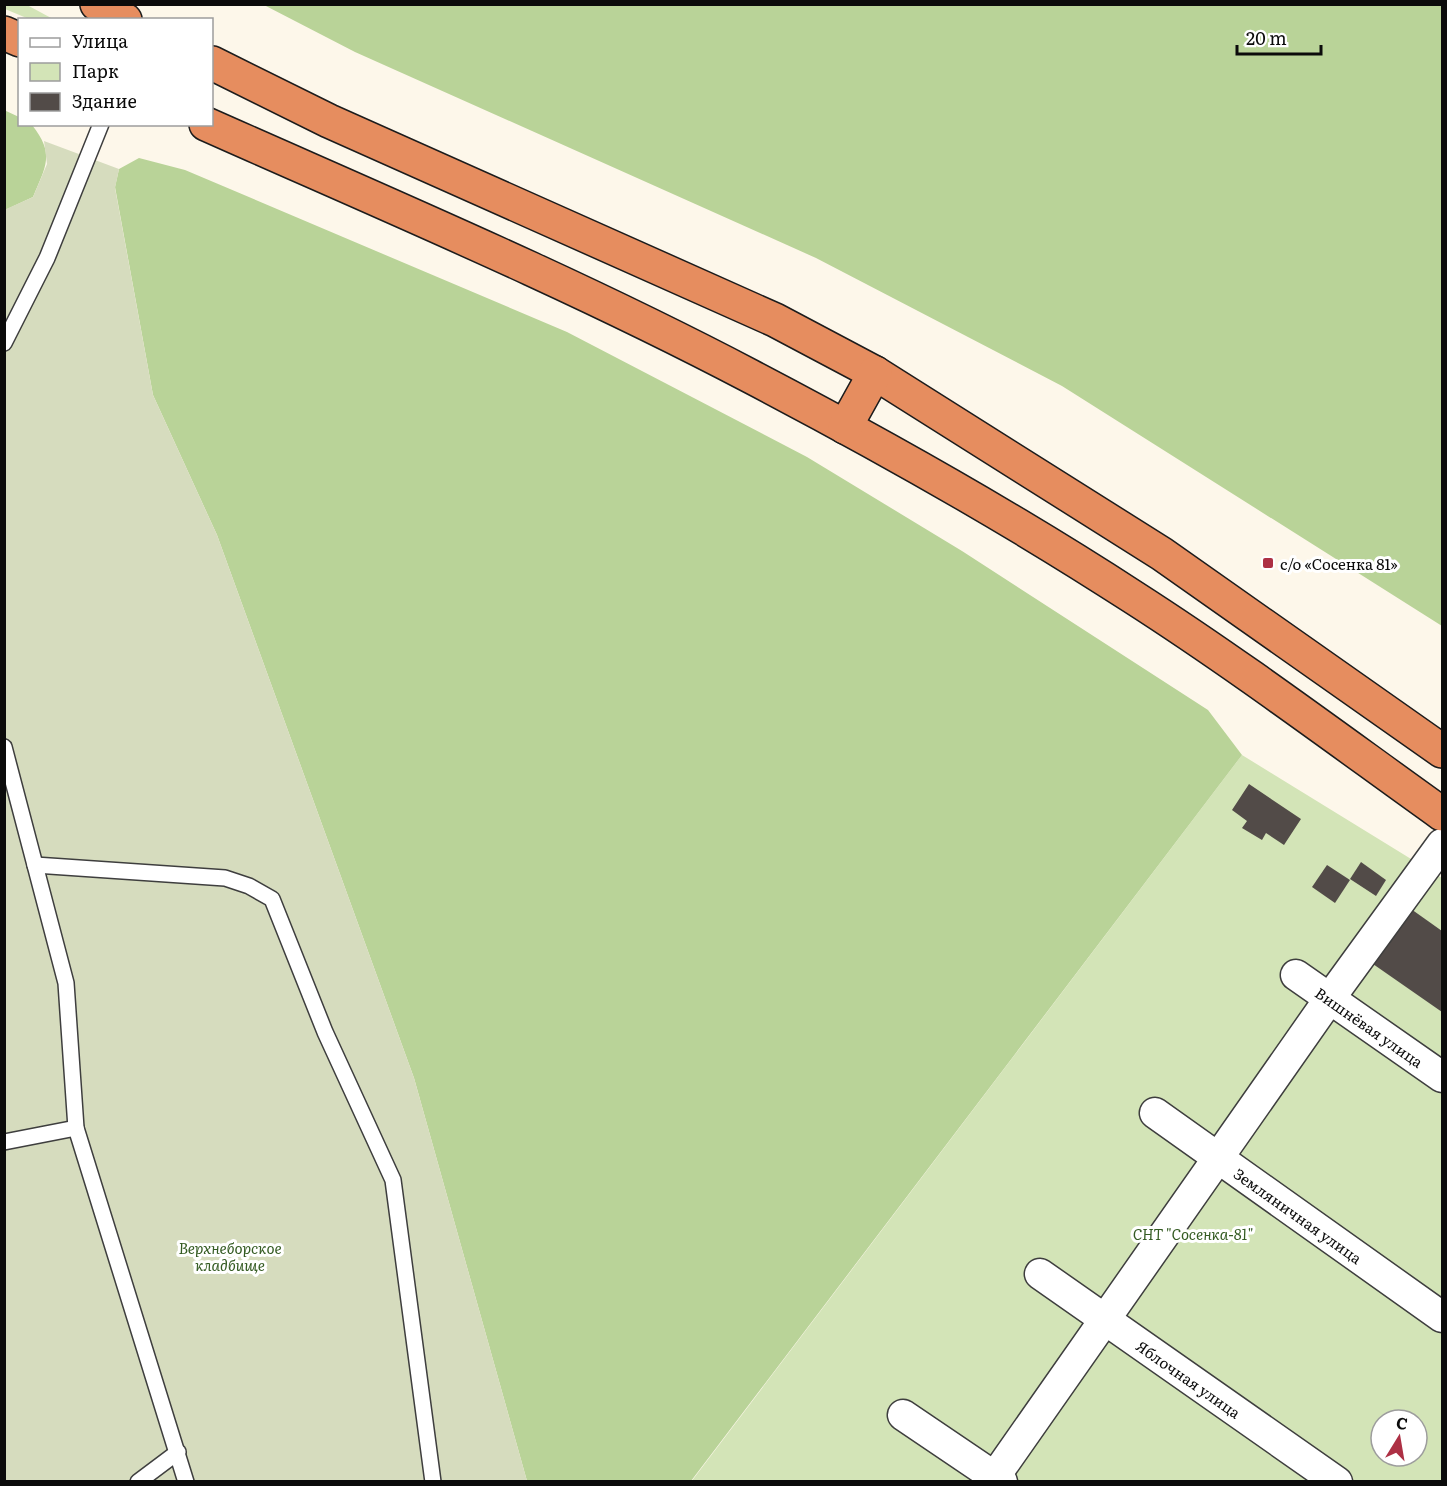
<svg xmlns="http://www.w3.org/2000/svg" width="1447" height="1486" font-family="Literata,serif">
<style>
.green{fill:#d3e4b7;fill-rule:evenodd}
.forest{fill:#b9d398}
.cemetery{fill:#d6dcbe}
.building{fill:#524b48}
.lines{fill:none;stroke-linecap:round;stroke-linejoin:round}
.lane-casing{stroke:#3e3e3e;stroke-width:18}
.street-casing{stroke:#3e3e3e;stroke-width:33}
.highway-casing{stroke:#1c1c1c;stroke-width:36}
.lane{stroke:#fff;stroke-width:15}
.street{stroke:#fff;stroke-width:30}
.highway{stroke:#e68d5f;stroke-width:33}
.poi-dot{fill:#ad3044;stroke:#fff;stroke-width:2}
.labels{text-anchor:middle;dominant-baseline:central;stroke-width:6;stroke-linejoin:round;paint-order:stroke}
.poi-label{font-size:15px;fill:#0b0b0b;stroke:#fff;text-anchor:start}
.street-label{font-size:15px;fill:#0b0b0b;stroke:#fff}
.park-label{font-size:15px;font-style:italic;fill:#345b22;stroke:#fff}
</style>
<rect width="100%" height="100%" fill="#fdf7ea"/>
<g class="green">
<path d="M5,4L27,5L53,19H29L5,9Z"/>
<path d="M1242,755L1442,878V1481L691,1482ZM1381,1420H1417V1456H1381Z"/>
</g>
<g class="forest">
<path d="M264,5H1442V626L1062,386L816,258L355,52Z"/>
<path d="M4,110L19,117L20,124L32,125C55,154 46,166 33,197L5,210Z"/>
<path d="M139,158L185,170L567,332L807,457L962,551L1208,710L1242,755L691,1481H527L414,1078L217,535L153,395L115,187L119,169Z"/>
</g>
<path class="cemetery" d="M44,141L119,169L115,188L153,395L217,535L414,1078L527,1481H5L4,210L33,197L47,164Z"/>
<g class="building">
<path d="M1249,784L1301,819L1284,845L1266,833L1262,840L1242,828L1247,821L1232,810Z"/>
<path d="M1361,862L1386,880L1376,896L1350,879Z"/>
<path d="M1327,865L1350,880L1335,903L1312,887Z"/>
<path d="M1411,909L1442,931V1012L1373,964Z"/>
</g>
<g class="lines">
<g class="lane-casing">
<g id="lane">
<path d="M4,343L47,258L101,124"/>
<path d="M4,747L66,983L76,1128L186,1482"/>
<path d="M35,865L225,878L249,886L272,899L325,1032L393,1180L433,1482"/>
<path d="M4,1142L76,1128"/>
<path d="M138,1482L178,1452"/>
</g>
</g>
<g class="street-casing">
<g id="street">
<path id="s1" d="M1296,975L1442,1077"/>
<path id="s2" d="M1155,1113L1442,1317"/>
<path id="s3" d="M1040,1274L1337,1482"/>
<path d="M903,1415L1002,1482"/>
<path d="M991,1482L1330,998L1442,844"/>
</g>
</g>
<g class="highway-casing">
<g id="highway">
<path d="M97,4L125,20"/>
<path d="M4,33L20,40"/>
<path d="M212,63L329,121L775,320L875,373L1162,554L1442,751"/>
<path d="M206,124C388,205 573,283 750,376C880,444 1010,517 1133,597C1239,665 1340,741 1442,814"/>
<path d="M845,427L875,373"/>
</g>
</g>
<use href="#lane" class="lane"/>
<use href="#street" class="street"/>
<use href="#highway" class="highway"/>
</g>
<rect class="poi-dot" x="1262" y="557" width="12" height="12" rx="3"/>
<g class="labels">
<g class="poi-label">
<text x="1280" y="563">с/о «Сосенка 81»</text>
</g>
<g class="street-label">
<text stroke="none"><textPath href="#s1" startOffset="90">Вишнёвая улица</textPath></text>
<text stroke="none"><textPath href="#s2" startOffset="176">Земляничная улица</textPath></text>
<text stroke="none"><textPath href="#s3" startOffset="182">Яблочная улица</textPath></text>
</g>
<g class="park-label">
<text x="1193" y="1233">СНТ "Сосенка-81"</text>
<text x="230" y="1247">Верхнеборское<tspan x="230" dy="17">кладбище</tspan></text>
</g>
</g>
<rect width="1447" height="1486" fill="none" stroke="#0b0b0b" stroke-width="12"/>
<rect x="18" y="18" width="195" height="108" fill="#ffffff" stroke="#9d9d9d" stroke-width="1.5"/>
<rect x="30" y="38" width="30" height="9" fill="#ffffff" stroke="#9d9d9d" stroke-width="1.5"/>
<text x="72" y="48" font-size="18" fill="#0b0b0b">Улица</text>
<rect x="30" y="63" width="30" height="18" fill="#d3e4b7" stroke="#9d9d9d" stroke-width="1.5"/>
<text x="72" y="78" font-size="18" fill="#0b0b0b">Парк</text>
<rect x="30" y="93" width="30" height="18" fill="#524b48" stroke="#9d9d9d" stroke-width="1.5"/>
<text x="72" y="108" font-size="18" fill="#0b0b0b">Здание</text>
<g transform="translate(1399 1438) rotate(11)"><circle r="28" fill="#ffffff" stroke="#9d9d9d" stroke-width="1.5"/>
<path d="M0-4.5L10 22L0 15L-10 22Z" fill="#ad3044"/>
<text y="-9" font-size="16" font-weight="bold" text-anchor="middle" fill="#0b0b0b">С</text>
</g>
<path d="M1237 45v9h84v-9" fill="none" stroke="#0b0b0b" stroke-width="3"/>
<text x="1246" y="45" font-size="18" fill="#0b0b0b" stroke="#ffffff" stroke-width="4.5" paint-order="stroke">20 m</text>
</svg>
